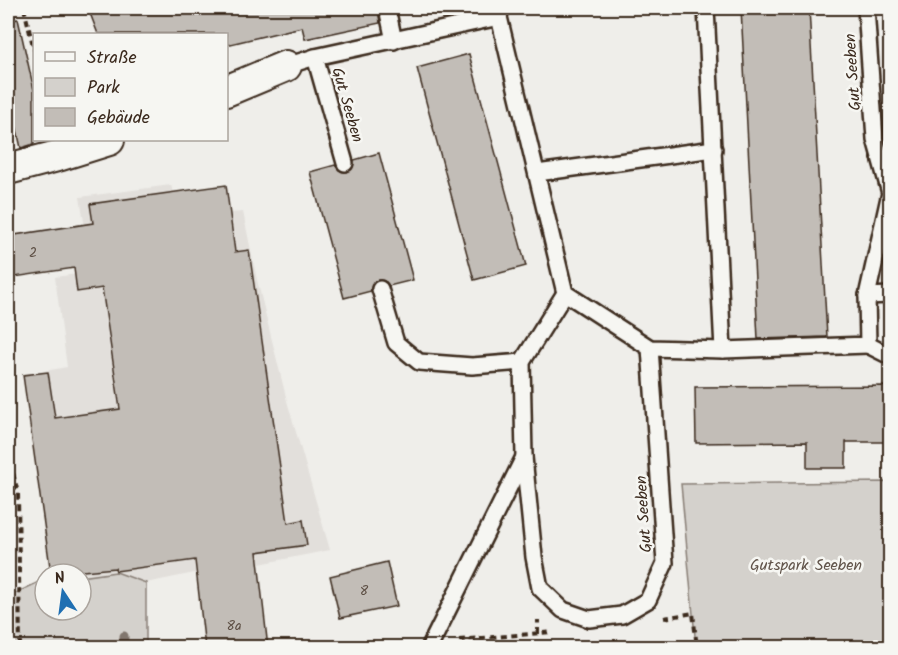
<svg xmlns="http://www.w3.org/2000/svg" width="898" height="655" font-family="Kalam,sans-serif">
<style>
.built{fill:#e2dfdb}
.green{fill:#d4d1cc;stroke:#887e75;stroke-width:1.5}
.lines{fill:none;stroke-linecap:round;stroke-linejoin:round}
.stream{stroke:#81766d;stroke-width:9}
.building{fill:#c2bdb7;stroke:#3b2a1e;stroke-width:1.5}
.lane-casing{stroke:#3b2a1e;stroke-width:20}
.street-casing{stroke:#3b2a1e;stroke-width:34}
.path{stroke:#3b2a1e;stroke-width:4;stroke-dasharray:6 4.5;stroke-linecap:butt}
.lane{stroke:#f6f6f2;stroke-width:15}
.street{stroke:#f6f6f2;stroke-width:30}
.labels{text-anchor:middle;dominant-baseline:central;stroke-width:5;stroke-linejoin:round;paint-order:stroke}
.number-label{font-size:14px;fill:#5d4f44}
.street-label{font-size:16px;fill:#3b2a1e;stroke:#f6f6f2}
.park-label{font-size:16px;fill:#61544a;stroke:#f6f6f2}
</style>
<rect width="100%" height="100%" fill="#efeeea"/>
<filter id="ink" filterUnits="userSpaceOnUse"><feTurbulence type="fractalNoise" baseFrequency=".0167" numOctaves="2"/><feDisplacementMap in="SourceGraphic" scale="12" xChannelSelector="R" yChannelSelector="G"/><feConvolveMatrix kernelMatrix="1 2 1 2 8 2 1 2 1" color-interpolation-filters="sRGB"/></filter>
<g filter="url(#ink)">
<path class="built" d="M171,185L173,193L226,185L230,213L243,212L257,280L287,401L330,550L224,571H204L146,583L116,572L81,577V574L77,573L51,574L23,375L67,367L55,277L92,272L80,197Z"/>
<g class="green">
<path d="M890,482V647H696L681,484Z"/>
<path d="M116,572L146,583V647H8V595L14,594L45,579V610H81V577Z"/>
</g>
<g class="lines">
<path class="stream" d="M124,648V636"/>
</g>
<g class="building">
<path d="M88,8H378L380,23L305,39L302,27L226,45V34H98Z"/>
<path d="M741,8H809L827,337L758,339Z"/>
<path d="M18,19L34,90V144L21,148L8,90V21Z"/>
<path d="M469,54L526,266L474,280L417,68Z"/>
<path d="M379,153L413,280L389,286L386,282L378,280L373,283L371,291L344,298L310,172L335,165L339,170L347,172L352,169L354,160Z"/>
<path d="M226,185L235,252L249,250L288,523L303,520L307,545L257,552L268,648H205L195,560L116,571L115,568L51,574L23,375L48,372L55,418L120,409L102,288L77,292L74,268L8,278V236L93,223L90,204Z"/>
<path d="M891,386V442H846V468H807V442L696,443L695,387Z"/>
<path d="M387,562L397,606L340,618L330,576Z"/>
</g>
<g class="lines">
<g class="lane-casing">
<g id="lane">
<path d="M387,8L394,41"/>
<path d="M501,8L499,17L565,293L650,348L723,350L868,345L867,296L890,193L875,139L866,8"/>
<path d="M706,8L723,350"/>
<path d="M315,57L345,163"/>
<path d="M286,66L315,57L499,17"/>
<path d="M537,173L714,149"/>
<path d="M380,289L396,343L419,362L472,366L522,362"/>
<path d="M565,293L522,362L524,457L534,557L540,588L563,610L589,619L622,615L648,600L665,563L650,348"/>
<path d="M867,296L890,295"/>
<path d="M868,345L890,356"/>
<path d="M429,648L524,457"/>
</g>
</g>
<g class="street-casing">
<g id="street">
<path d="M226,91L286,66"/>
<path d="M8,169L61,155L109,140"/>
</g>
</g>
<g class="path">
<path d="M24,8L34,50"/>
<path d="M8,453L18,493L20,648"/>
<path d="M664,618L693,613L697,648"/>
<path d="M538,634V620"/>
<path d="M459,640L553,632"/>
</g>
<use href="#lane" class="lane"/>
<use href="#street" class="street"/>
</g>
</g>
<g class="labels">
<g class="number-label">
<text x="33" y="253">2</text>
<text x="364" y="591">8</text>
<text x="234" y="626">8a</text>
</g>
<g class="street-label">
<text transform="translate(853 72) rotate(-94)">Gut Seeben</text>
<text transform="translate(347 105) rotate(74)">Gut Seeben</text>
<text transform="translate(644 514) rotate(-94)">Gut Seeben</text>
</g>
<g class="park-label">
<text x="806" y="565">Gutspark Seeben</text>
</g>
</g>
<rect width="898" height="655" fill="none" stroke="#f6f6f2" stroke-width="30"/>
<rect x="15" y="15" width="868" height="625" fill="none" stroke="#3b2a1e" stroke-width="2" filter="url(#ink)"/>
<rect x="33" y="33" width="195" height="108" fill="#f6f6f2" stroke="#aba49d" stroke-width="1.5"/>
<rect x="45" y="52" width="30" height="9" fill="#f6f6f2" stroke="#aba49d" stroke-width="1.5"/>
<text x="87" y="63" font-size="18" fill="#3b2a1e">Straße</text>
<rect x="45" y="78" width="30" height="18" fill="#d4d1cc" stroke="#aba49d" stroke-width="1.5"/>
<text x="87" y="93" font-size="18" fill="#3b2a1e">Park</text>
<rect x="45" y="108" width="30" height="18" fill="#c2bdb7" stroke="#aba49d" stroke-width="1.5"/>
<text x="87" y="123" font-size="18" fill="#3b2a1e">Gebäude</text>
<g transform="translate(63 592) rotate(347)"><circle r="28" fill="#f6f6f2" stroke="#aba49d" stroke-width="1.5"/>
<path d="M0-4.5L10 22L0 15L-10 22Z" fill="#1f6fb2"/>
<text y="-9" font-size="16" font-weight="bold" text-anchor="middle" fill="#3b2a1e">N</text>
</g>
</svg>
